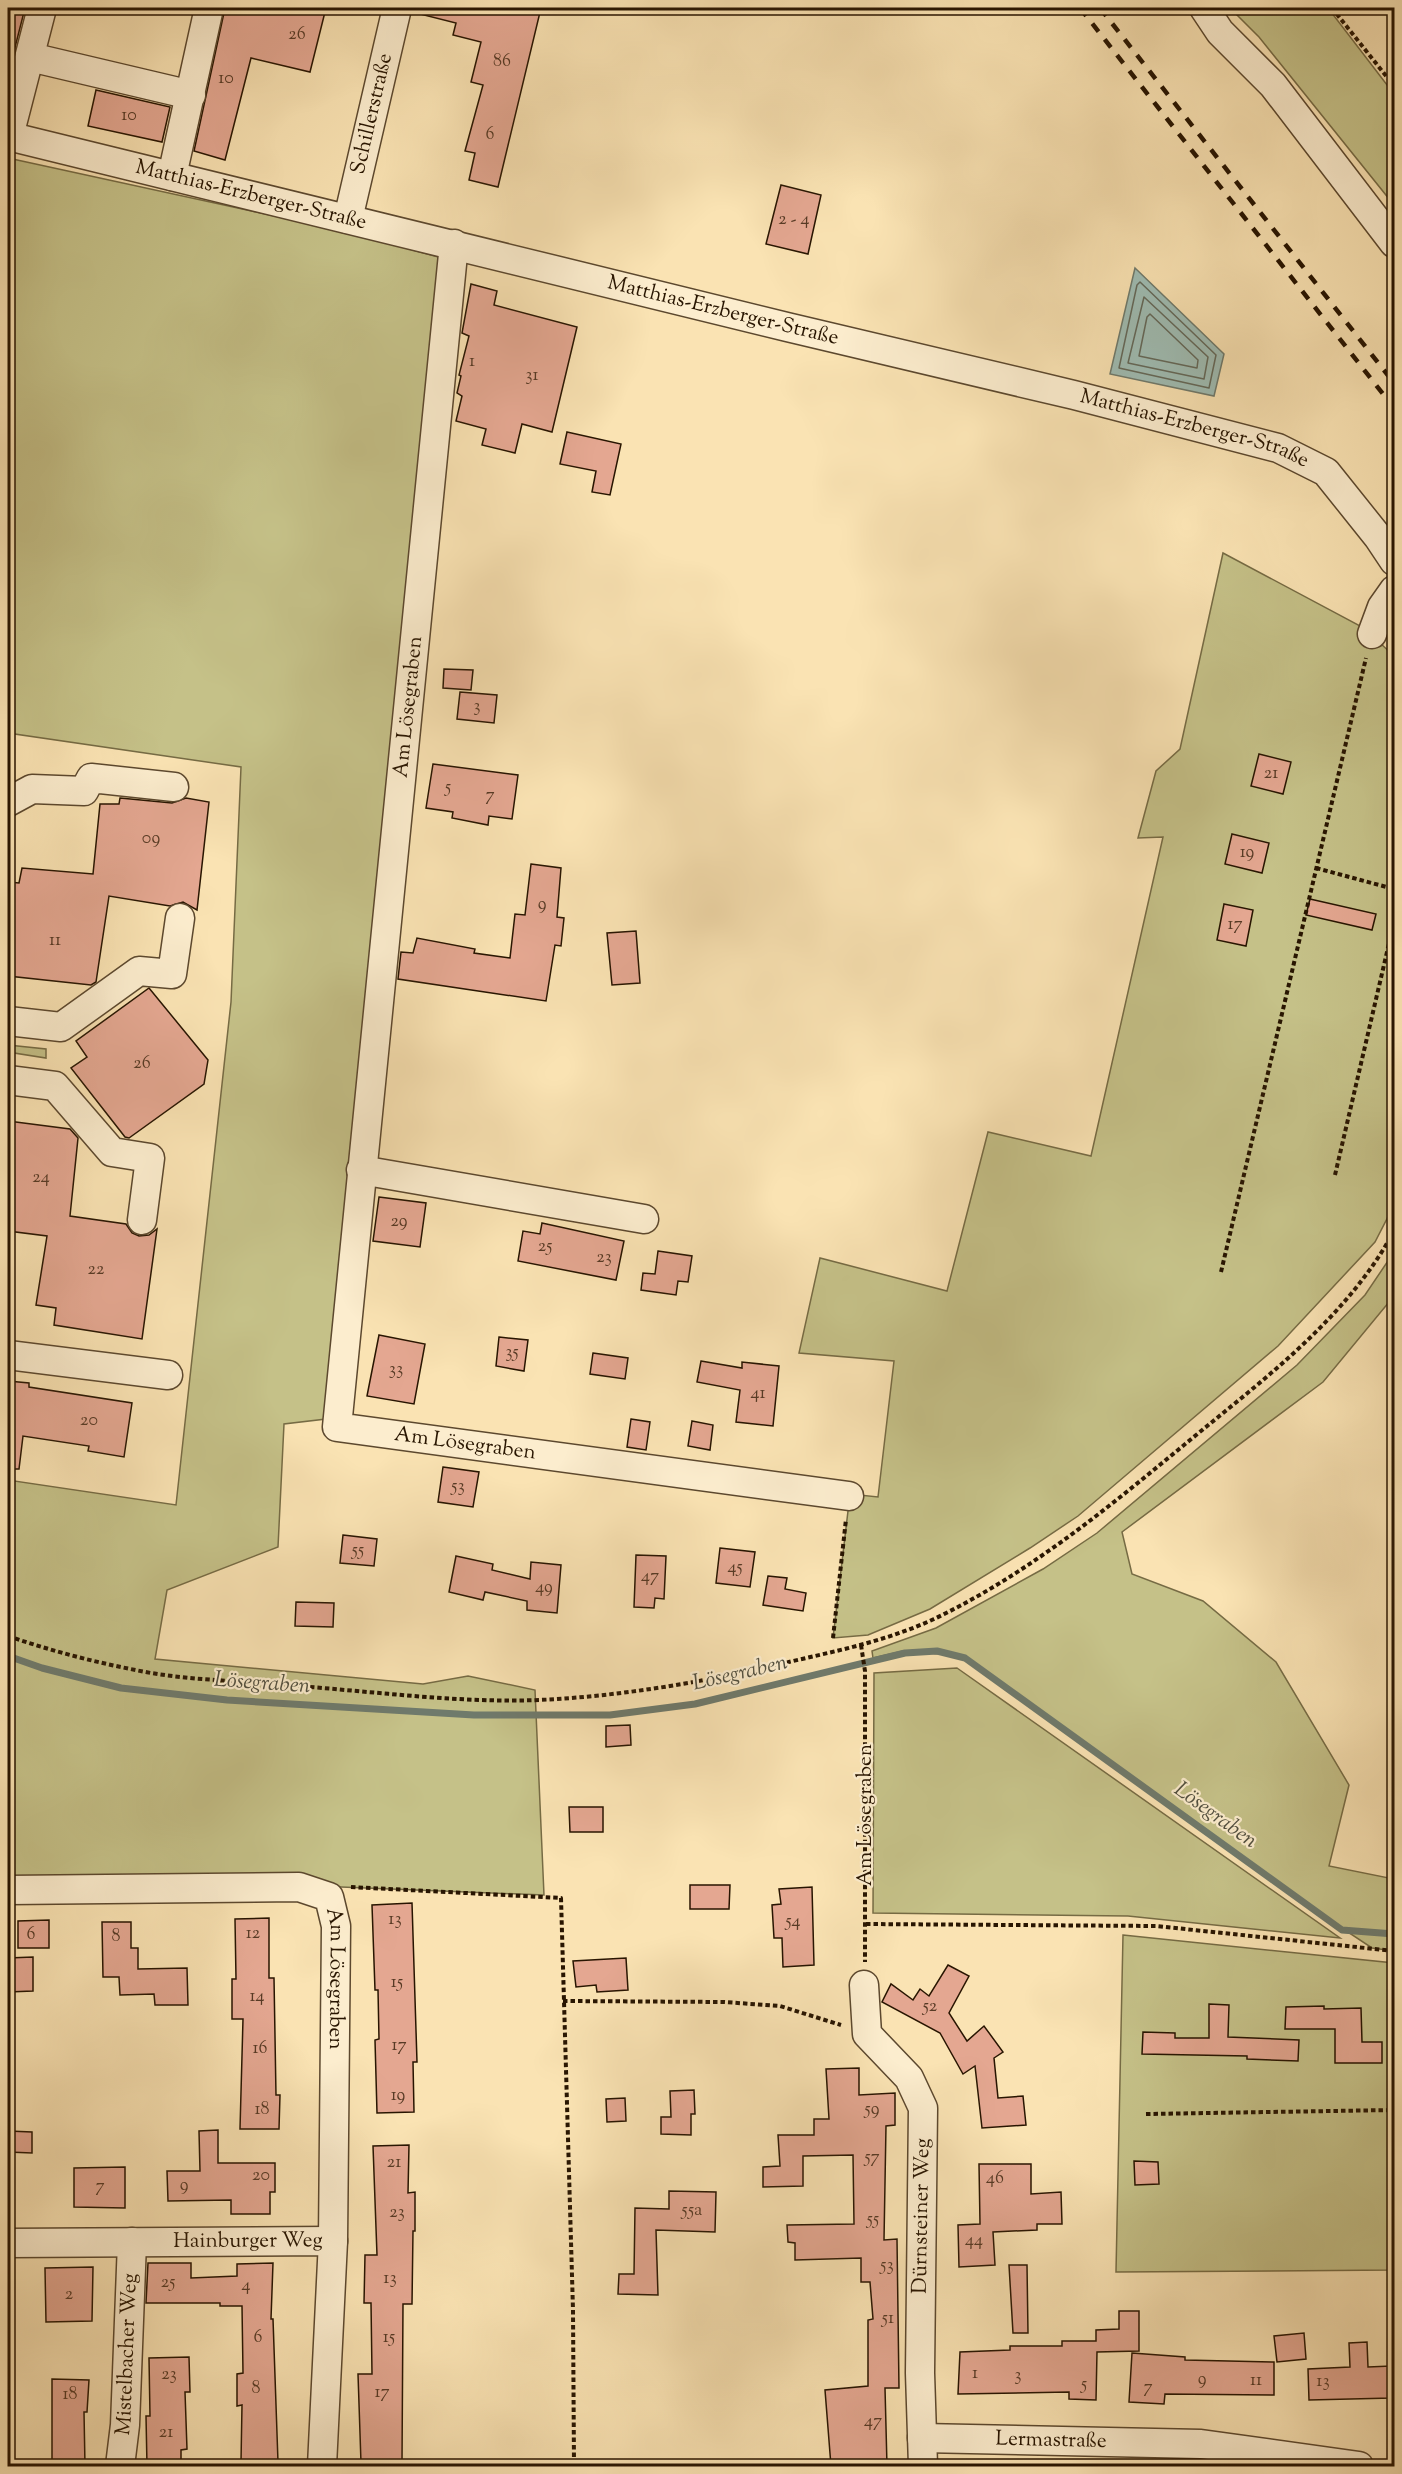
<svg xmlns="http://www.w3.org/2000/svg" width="1402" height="2474" font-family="'Sorts Mill Goudy',serif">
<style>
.green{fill:#c5c188;stroke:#766b44;stroke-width:1.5}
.water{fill:#9fbdb4;stroke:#6f7a6c;stroke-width:1.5}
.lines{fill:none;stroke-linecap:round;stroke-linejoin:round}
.shore{stroke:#64695a;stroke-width:1.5}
.stream{stroke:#6f7a6c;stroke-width:7}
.building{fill:#e4a791;stroke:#281501;stroke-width:1.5}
.minor-casing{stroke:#5c482e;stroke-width:31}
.path{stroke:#281501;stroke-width:4;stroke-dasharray:4.5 3;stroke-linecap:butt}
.minor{stroke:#fcedce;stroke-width:28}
.rail{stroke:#281501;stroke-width:4.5;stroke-dasharray:10 10;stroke-linecap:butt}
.labels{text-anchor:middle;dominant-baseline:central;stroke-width:4.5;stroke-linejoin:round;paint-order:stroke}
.number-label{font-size:18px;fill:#573a25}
.street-label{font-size:21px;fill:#281501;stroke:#fcedce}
.water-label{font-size:22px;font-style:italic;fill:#525040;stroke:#fcedce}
</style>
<rect width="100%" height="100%" fill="#fae3b3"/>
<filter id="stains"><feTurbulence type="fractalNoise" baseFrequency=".00333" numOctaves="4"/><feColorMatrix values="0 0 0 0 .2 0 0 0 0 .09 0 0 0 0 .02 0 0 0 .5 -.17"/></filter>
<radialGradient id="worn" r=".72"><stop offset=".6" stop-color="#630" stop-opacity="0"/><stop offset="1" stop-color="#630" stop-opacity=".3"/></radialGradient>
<g class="green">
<path d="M1230,8H1328L1394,94V205L1259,37Z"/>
<path d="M8,158L343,231L453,261L343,1417L284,1424L278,1547L167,1590L155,1659L423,1684L468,1676L535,1690L544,1895L316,1886L8,1885V1480L176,1505L231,1002L241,767L8,733Z"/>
<path d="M1223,553L1364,628L1394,656V1205L1375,1242L1278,1346L1078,1516L1030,1548L930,1609L868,1635L833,1638L850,1494L878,1497L894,1361L799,1353L820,1258L947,1291L988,1132L1091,1156L1163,837L1138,838L1156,771L1180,749Z"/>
<path d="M8,1045L46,1049V1058L8,1052Z"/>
<path d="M1394,1252V1296L1323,1382L1122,1532L1132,1574L1203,1601L1276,1662L1349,1785L1329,1866L1394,1879V1951L1372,1948L1322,1915L965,1656L903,1651L873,1658L872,1651L936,1628L1043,1569L1097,1533L1297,1365L1365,1295Z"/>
<path d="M957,1668L1340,1938L1128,1916L873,1913L874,1673Z"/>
<path d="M1123,1935L1394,1963V2270L1116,2272Z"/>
</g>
<path class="water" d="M1135,268L1224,354L1214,396L1110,374Z"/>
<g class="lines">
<g class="shore">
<path d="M1140,282L1216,355L1209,388L1119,368L1137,285Z"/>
<path d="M1144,297L1208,357L1204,379L1128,363Z"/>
<path d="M1150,314L1198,360L1197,368L1139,356L1147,317Z"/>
</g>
<path class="stream" d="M8,1656L42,1668L121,1688L227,1700L474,1715H610L695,1704L905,1653L937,1651L965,1658L1342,1930L1394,1934"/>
</g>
<g class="building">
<path d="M8,8H25L9,71H8Z"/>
<path d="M225,8H326L310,72L251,58L225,160L194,151Z"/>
<path d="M421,8H541L498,187L469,180L475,153L465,151L483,85L471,82L481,42L453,35L456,23L420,14Z"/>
<path d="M96,90L170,107L162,142L88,126Z"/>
<path d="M781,185L821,195L808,254L766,244Z"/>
<path d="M471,284L497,291L494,305L577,327L552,432L522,424L515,453L482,445L486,429L456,421L462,396L457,393L461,376L459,375L469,336L462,333Z"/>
<path d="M567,432L621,444L610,495L592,492L596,471L560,464Z"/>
<path d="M444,669L473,670L471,690L443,688Z"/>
<path d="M460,692L497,695L494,723L457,719Z"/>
<path d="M1259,754L1291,762L1283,794L1251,786Z"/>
<path d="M433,764L518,775L512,819L489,816L488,825L452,818L453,812L426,808Z"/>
<path d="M120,798L172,803L186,798L209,802L197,910L183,902L170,906L109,896L96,982L91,985L8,976V882L19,883L22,868L93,874L100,804H119Z"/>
<path d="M1232,834L1269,843L1262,873L1225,864Z"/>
<path d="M531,864L561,868L557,917L564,918L561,946L555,945L546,1001L398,979L401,952L413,953L417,938L475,949L474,953L510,958L515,914L525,915Z"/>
<path d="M1310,899L1376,914L1372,930L1306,915Z"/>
<path d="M1224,904L1253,910L1246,946L1217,940Z"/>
<path d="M636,931L640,983L612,985L607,933Z"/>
<path d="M149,988L208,1060L204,1084L129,1138L125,1137L71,1068L87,1057L76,1041Z"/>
<path d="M8,1121L70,1129L78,1138L70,1216L126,1224L132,1233L139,1236L149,1235L157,1229L142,1339L54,1325L56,1308L36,1305L47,1236L8,1231Z"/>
<path d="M379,1197L426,1203L420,1247L373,1241Z"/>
<path d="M542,1223L624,1241L616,1280L518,1261L523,1231L540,1234Z"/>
<path d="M658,1251L692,1256L688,1282L678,1281L676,1295L641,1290L643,1273L655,1274Z"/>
<path d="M379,1335L425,1344L414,1404L367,1396Z"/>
<path d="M499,1337L528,1340L524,1371L496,1366Z"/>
<path d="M593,1353L628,1358L625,1379L590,1374Z"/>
<path d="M701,1361L742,1368V1362L779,1366L773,1426L736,1422L740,1390L697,1382Z"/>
<path d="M8,1381L29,1383V1387L132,1403L124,1457L88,1451L89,1446L23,1436L19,1469H8Z"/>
<path d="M631,1419L650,1422L646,1450L627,1447Z"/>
<path d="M692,1421L713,1425L710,1450L688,1446Z"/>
<path d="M443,1467L479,1472L473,1507L438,1502Z"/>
<path d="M343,1535L377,1539L374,1566L340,1563Z"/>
<path d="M720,1548L755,1552L750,1587L716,1583Z"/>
<path d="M636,1555L666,1556L664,1599L655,1598L654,1608L634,1607Z"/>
<path d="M456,1556L493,1564L492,1570L530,1579L531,1562L561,1565L557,1613L527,1610V1601L485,1592L483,1600L449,1592Z"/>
<path d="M768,1576L787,1578L785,1589L806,1593L803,1611L763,1605Z"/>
<path d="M296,1602L334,1603L333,1627L295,1626Z"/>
<path d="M630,1725L631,1745L606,1747V1726Z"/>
<path d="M569,1807H603V1832H570Z"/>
<path d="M690,1885H730L729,1909H690Z"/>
<path d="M812,1887L814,1965L783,1967L782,1938H774L772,1905L781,1904L779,1889Z"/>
<path d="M412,1903L417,2062H413L414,2112L377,2113L375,2040L379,2039L378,1990H375L372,1905Z"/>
<path d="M269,1918V1978H274L276,2095H280L279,2129H240L243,2019H232V1979H236L235,1919Z"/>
<path d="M49,1920V1948H18V1921Z"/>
<path d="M102,1922H131V1948H138V1969L187,1968L188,2005H155L154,1994L120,1995L119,1977H103Z"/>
<path d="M33,1957V1991L8,1992V1958Z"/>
<path d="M626,1958L628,1990L597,1992L596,1985L576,1987L573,1961Z"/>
<path d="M948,1965L969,1976L949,2013L967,2041L984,2026L1003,2052L994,2058L998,2098L1023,2096L1026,2125L982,2128L975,2066L963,2074L940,2033L882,2002L891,1984L913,2000L920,1989L929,1996Z"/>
<path d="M1209,2004L1229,2005L1228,2037L1299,2040L1298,2061L1247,2059V2056L1142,2054L1143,2032L1175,2033V2038H1209Z"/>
<path d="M1324,2006V2009L1361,2008L1362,2042H1382V2063H1335V2029H1285L1286,2007Z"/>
<path d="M859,2068V2095L895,2093V2125L886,2126L884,2240L897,2239L899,2388H885L887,2466H831L825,2390L868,2386V2320L873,2319L870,2282H861V2258L795,2260V2243L788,2242L787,2225L854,2224L853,2155L803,2156V2186L763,2187V2167L780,2166L778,2135H814V2119H829L826,2069Z"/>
<path d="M694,2090L695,2114H691V2135L661,2134V2117H671L670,2091Z"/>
<path d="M625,2098L626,2121L607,2122L606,2099Z"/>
<path d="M218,2130V2163H275V2192H270V2214H231V2200L168,2201L167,2171H200L199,2131Z"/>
<path d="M8,2131L32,2132V2153L8,2152Z"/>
<path d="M409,2145L408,2193L415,2192V2231H413L412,2304H403L402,2463H361L358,2374H372L371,2303H364L365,2255H377L373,2146Z"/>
<path d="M1134,2161L1158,2162L1159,2184L1135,2185Z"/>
<path d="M979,2164H1031V2194L1061,2192L1062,2224H1037V2230L993,2232L995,2265L959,2267L958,2225L980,2224Z"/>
<path d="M125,2167V2208L74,2207V2168Z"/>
<path d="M669,2191L716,2192L715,2232L656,2230L658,2295L618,2294L619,2274H634L635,2208L669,2209Z"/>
<path d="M148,2263H191V2278L237,2276V2264L273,2263L271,2319H273L278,2462H241L242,2405L237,2406V2374L243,2373L242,2306H220V2303H146Z"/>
<path d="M1009,2265H1027L1028,2333H1013Z"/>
<path d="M93,2267L92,2321L46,2322L45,2268Z"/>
<path d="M1119,2311H1139V2351L1097,2352L1096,2400L1069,2399V2392L958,2394L960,2352L1010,2350V2346H1062V2341H1096V2330L1119,2329Z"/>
<path d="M1304,2333L1306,2359L1277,2362L1274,2336Z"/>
<path d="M1367,2342L1368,2367L1391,2366L1392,2398L1309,2400L1308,2369L1350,2367L1349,2343Z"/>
<path d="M1132,2353L1185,2357V2360L1274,2362V2395L1165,2394L1164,2404L1129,2402Z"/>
<path d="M189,2357L190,2392H185L187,2449L181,2450V2466H147L146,2416H150L149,2358Z"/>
<path d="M52,2379L89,2380L87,2412H84L85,2466H52Z"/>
</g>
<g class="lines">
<g class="minor-casing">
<g id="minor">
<path d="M1204,8L1220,32L1273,85L1394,243"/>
<path d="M30,57L191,95"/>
<path id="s1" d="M8,136L787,327L1074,395L1278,448L1326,472L1378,537L1394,561"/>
<path d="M9,136L42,8"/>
<path d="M172,176L209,8"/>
<path id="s2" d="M348,219L397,8"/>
<path id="s3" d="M454,244L337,1427L849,1496"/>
<path d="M1372,634L1382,607L1394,590"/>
<path d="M8,802L32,789L84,791L91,778L174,787"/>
<path d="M8,1021L61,1027L139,971L172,974L180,918"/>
<path d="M8,1080L55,1086L112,1152L150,1158L142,1220"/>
<path d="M361,1170L644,1219"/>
<path d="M8,1355L168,1375"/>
<path id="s4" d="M8,1890L299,1887L329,1897L336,1926L333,2241"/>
<path d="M864,1985L867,2034L909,2078L923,2108L920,2373L923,2466"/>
<path id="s5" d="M8,2243L333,2241L322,2466"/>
<path id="s6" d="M922,2438L1201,2444L1359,2466"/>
<path id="s7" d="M120,2466L125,2425L132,2242"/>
</g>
</g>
<g class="path">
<path d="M1332,8L1394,86"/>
<path d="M1316,868L1394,889"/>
<path d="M1335,1175L1394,922"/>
<path d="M1221,1272L1366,658"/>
<path d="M8,1636C54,1652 102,1664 151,1673C199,1681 250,1681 298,1686C378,1692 459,1703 539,1700C625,1696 709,1681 793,1661C841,1650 889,1640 934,1619C1034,1571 1116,1501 1201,1431C1272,1373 1350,1313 1394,1231"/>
<path d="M833,1638L846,1519"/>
<path d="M861,1645L865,1671V1962"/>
<path d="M351,1887L561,1898L573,2310L574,2466"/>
<path d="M866,1924L1156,1926L1394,1951"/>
<path d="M563,2001L724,2002L780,2006L841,2025"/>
<path d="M1146,2114L1394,2110"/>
</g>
<use href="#minor" class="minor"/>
<g class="rail">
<path d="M1080,8L1394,408"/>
<path d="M1100,8L1394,383"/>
</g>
</g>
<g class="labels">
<g class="number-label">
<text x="297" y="35">26</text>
<text x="502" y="62">86</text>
<text x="226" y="79">10</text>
<text x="129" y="116">10</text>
<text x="490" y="135">6</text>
<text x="794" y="220">2 - 4</text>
<text x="472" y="362">1</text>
<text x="532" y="376">31</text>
<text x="477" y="707">3</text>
<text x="1271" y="774">21</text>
<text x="448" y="788">5</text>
<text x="490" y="796">7</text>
<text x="151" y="839">09</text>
<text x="1247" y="853">19</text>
<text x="542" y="905">9</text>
<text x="1235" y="925">17</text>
<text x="55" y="941">11</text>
<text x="142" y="1064">26</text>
<text x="41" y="1178">24</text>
<text x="399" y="1222">29</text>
<text x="545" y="1247">25</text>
<text x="604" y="1258">23</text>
<text x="96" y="1270">22</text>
<text x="512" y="1353">35</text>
<text x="396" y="1370">33</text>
<text x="758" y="1394">41</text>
<text x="89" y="1421">20</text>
<text x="458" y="1487">53</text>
<text x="358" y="1551">55</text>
<text x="735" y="1568">45</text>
<text x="650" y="1577">47</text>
<text x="544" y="1588">49</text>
<text x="395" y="1920">13</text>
<text x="793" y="1922">54</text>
<text x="253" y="1934">12</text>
<text x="31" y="1935">6</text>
<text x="116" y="1937">8</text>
<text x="397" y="1983">15</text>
<text x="257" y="1997">14</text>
<text x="930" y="2007">52</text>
<text x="399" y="2046">17</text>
<text x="260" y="2049">16</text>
<text x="398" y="2096">19</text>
<text x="262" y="2110">18</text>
<text x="872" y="2110">59</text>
<text x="872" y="2158">57</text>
<text x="394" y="2163">21</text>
<text x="261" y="2176">20</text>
<text x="995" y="2179">46</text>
<text x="184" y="2186">9</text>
<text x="100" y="2187">7</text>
<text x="692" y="2211">55a</text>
<text x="397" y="2213">23</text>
<text x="873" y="2220">55</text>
<text x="974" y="2241">44</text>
<text x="887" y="2266">53</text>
<text x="390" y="2279">13</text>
<text x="168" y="2283">25</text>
<text x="246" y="2286">4</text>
<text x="69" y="2295">2</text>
<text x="888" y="2319">51</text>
<text x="258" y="2338">6</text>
<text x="389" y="2338">15</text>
<text x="975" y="2374">1</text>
<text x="169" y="2375">23</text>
<text x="1018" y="2376">3</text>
<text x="1202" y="2380">9</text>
<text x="1256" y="2381">11</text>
<text x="1323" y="2382">13</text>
<text x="1084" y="2385">5</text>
<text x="1148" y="2388">7</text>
<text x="256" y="2389">8</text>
<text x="382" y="2393">17</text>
<text x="70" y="2395">18</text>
<text x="873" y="2422">47</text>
<text x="166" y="2433">21</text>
</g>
<g class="street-label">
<text stroke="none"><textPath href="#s2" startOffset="108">Schillerstraße</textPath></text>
<text stroke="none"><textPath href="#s1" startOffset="250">Matthias-Erzberger-Straße</textPath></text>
<text stroke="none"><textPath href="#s1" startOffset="736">Matthias-Erzberger-Straße</textPath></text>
<text stroke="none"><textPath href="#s1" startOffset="1222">Matthias-Erzberger-Straße</textPath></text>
<text transform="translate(409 707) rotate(-84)">Am Lösegraben</text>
<text stroke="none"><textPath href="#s3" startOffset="1318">Am Lösegraben</textPath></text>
<text transform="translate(866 1815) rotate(-90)">Am Lösegraben</text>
<text stroke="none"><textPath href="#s4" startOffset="405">Am Lösegraben</textPath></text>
<text transform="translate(922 2216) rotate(-89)">Dürnsteiner Weg</text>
<text stroke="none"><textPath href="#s5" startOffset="240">Hainburger Weg</textPath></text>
<text stroke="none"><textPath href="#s7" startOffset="112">Mistelbacher Weg</textPath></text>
<text stroke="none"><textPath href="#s6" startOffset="129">Lermastraße</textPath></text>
</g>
<g class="water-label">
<text transform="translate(740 1674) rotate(-13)">Lösegraben</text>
<text transform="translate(262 1684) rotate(4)">Lösegraben</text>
<text transform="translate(1215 1816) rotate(36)">Lösegraben</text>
</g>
</g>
<rect width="1402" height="2474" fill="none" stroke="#fae3b3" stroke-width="30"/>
<rect x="9" y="9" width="1384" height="2456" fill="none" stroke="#281501" stroke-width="3"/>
<rect x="15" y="15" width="1372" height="2444" fill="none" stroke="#281501" stroke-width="1.5"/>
<rect width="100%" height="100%" filter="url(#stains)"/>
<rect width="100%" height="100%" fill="url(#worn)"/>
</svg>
